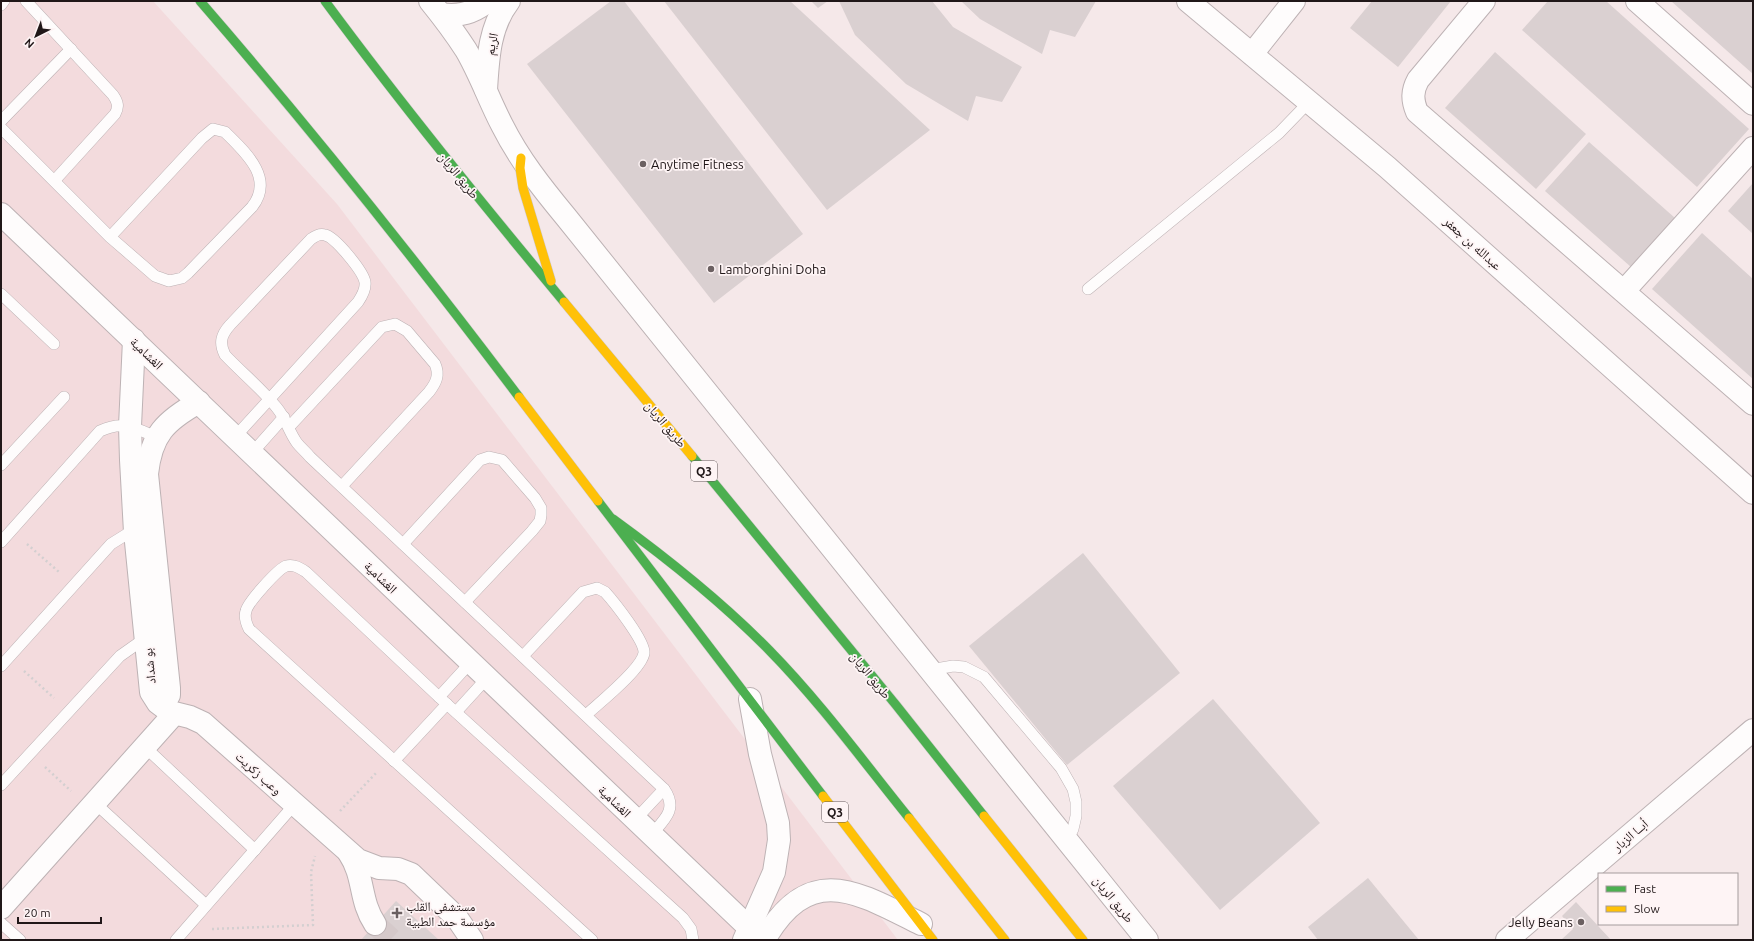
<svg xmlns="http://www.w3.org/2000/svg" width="1754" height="941" font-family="Ubuntu,'Noto Naskh Arabic',sans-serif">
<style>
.built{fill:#f3dbdd}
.building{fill:#dad0d1}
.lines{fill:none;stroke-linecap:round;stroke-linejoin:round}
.street-tunnel{stroke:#d5c9ca;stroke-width:22;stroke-dasharray:22 11;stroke-linecap:butt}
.lane-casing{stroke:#bdb2b4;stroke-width:12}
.street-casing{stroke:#bdb2b4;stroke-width:24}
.fast-casing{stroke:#cec9c9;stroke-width:10}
.slow-casing{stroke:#cec9c9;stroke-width:10}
.path{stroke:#d3cfd0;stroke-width:2.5;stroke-dasharray:2 3;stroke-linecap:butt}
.lane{stroke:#fefcfc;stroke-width:11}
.street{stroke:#fefcfc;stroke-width:22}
.fast{stroke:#4caf50;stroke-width:9}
.slow{stroke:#ffc107;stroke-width:9}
.poi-dot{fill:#6b6061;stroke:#fef4f5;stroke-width:1.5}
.labels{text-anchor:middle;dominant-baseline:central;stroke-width:3.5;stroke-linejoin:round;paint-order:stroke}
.shield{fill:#fef4f5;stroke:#63595a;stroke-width:1}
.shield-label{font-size:12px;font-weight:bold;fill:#201718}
.street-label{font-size:13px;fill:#201718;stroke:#fef4f5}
.poi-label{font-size:13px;fill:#201718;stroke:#fef4f5;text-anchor:start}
</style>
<rect width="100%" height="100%" fill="#f5e8e9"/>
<path class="built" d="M1,1H153L337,204L898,940H1Z"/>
<g class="building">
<path d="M611,1H624L803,234L714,303L527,64Z"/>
<path d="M664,1H790L930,130L827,210Z"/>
<path d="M811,1H828L818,8Z"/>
<path d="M839,1H932L953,27L1022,67L1002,102L976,96L968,121L906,84L855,35Z"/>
<path d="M961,1H1096L1075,37L1050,30L1042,54L980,19Z"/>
<path d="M1372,1H1451L1398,67L1350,28Z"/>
<path d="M1548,1H1606L1749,129L1697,187L1522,30Z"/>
<path d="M1671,1H1753V74Z"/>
<path d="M1495,52L1586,134L1536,189L1445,108Z"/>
<path d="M1589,142L1675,218L1631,267L1545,191Z"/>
<path d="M1753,183V234L1728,211Z"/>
<path d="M1702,233L1753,279V379L1652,289Z"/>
<path d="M1083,553L1180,673L1067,765L969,646Z"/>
<path d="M1213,699L1320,823L1220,910L1113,786Z"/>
<path d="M1368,878L1419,940H1318L1308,927Z"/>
<path d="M396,901L439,940H361Z"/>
<path d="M1576,902L1611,940H1561L1573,929L1562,916Z"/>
</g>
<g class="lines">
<path class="street-tunnel" d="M375,924L392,940"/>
<g class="lane-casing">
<g id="lane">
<path d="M26,1L113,95C118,102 119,107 115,114L55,180"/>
<path d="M1,5L4,1"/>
<path d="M1,121L71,49"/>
<path d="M1,128L110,237L155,276L169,281L182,278L188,273L252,207C275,178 245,152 225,132L213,129L202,138L110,237"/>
<path d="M1088,289L1279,133L1309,102"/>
<path d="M1,294L54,344"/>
<path d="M289,427L382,327L395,324L407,331L435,364C440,375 436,383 429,392L342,486"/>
<path d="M235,437L358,302C362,296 366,289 365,282C363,271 335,237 325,235C320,233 315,236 311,239L230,325C221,335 219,343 225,355C242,373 262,389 277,408C286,419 289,432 297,443C301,448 306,452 310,457L664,789C678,809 665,819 651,835"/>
<path d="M252,453L284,417"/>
<path d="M1,465L64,397"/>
<path d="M1,542L100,431C123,420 135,428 156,437"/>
<path d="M403,544L480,460L489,457L502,460L535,498L541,508V515L540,521L532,531L465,602"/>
<path d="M523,656L583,592L597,588L605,592C614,602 645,641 644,653C642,669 599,703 586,715"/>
<path d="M1,666L111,544L127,534L138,531"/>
<path d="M930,670L953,666L964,667L984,677L1061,768L1073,789L1076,802V816L1073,829L1067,841"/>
<path d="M439,697L471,662"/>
<path d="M456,712L487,678"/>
<path d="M145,747L255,850"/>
<path d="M394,761L447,704"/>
<path d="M1,785L120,656L137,644L149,640"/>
<path d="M95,803L206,905"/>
<path d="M635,820L664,789"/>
<path d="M1,923L20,940"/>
<path d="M176,940L294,805"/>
<path d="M592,940L249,629C246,623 244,617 246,611C248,602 278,569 286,566C294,564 300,568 306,572L439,697L683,918L691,929L693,940"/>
</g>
</g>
<g class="street-casing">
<g id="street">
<path d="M430,1C443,17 455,33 466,50C480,74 489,100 502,125C519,159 542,188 566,217L1147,940"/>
<path d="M1188,1L1387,167L1753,493"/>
<path d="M1484,1L1418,80C1412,91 1412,100 1417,112L1753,404"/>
<path d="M1637,1L1753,104"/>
<path d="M441,14C459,17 474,13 488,1"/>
<path d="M1252,54L1294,1"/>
<path d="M486,90C488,59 489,27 509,1"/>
<path d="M1,214L762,940"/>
<path d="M1624,291L1753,148"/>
<path d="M134,340L130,426L131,460L135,532L151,692L158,703L170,712L190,717L203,723L358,860L379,868L398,869L411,874L457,918L472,940"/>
<path d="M163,706L169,695V688L147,474C151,435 165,421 199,402"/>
<path d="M349,853C365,877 359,900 375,924"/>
<path d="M1,908L174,714"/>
<path d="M744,940L774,872L779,840L778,823L760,754L750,699"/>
<path d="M764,940C810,861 857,892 921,924"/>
<path d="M1507,940L1753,730"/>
</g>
</g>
<g class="fast-casing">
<g id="fast">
<path d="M200,1C311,129 417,262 519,397"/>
<path d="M325,1C401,104 482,203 564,302"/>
<path d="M692,456L896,705L984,816"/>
<path d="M598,501L823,796"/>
<path d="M613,519C668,559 721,601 769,650C820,702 863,761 909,818"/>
</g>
</g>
<g class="slow-casing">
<g id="slow">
<path d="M521,158L520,168L523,188L551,281"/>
<path d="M564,302L692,456"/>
<path d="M519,397L598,501"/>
<path d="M823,796L933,940"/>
<path d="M984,816L1083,940"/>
<path d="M909,818L1005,940"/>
</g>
</g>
<g class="path">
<path d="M27,544L59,572"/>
<path d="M24,671L54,698"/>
<path d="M45,767L71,791"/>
<path d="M340,811L377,772"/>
<path d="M212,929L313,925L311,872L315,856"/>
</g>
<use href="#lane" class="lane"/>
<use href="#street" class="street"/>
<use href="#fast" class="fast"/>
<use href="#slow" class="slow"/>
</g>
<g class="poi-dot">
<circle cx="643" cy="164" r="4"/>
<circle cx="711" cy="269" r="4"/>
<path d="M395 907h4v4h4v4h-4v4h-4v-4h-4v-4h4z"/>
<circle cx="1581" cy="922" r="4"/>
</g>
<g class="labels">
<g class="shield">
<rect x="691" y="461" width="26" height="20" rx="3"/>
<rect x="822" y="802" width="26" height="20" rx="3"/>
</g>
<g class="shield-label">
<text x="704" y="471">Q3</text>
<text x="835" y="812">Q3</text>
</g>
<g class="street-label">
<text transform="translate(491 44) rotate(-79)">الريم</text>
<text transform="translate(459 175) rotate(51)">طريق الريان</text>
<text transform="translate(1473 243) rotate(42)">عبدالله بن جعفر</text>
<text transform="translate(147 353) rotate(44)">الغشامية</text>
<text transform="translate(666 424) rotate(50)">طريق الريان</text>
<text transform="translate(381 577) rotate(44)">الغشامية</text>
<text transform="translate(149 666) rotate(-96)">بو شداد</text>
<text transform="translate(871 675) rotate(51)">طريق الريان</text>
<text transform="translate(259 773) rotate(42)">وعب زكريت</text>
<text transform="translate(615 801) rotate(44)">الغشامية</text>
<text transform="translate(1630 835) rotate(-40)">أبــا الزبار</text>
<text transform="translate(1114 899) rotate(51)">طريق الريان</text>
</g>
<g class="poi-label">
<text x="651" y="164">Anytime Fitness</text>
<text x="719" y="269">Lamborghini Doha</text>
<text x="406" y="906">مستشفى القلب<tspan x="406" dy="15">مؤسسة حمد الطبية</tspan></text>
<text x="1573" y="922" text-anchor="end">Jelly Beans</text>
</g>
</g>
<rect width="1754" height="941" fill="none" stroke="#201718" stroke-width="4"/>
<rect x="1598" y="873" width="140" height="52" fill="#fef4f5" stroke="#a59c9d"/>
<rect x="1606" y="886" width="20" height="6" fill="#4caf50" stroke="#a59c9d"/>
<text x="1634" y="893" font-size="12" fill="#201718">Fast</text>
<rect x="1606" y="906" width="20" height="6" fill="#ffc107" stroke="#a59c9d"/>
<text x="1634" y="913" font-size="12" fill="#201718">Slow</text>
<g transform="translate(36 36) rotate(222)" stroke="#fef4f5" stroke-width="3" paint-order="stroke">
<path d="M0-3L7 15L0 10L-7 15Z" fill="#201718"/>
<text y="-6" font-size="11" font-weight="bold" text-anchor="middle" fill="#201718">N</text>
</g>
<path d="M18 917v6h83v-6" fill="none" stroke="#201718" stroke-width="2"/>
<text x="24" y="917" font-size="12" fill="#201718" stroke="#fef4f5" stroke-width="3" paint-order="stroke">20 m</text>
</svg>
